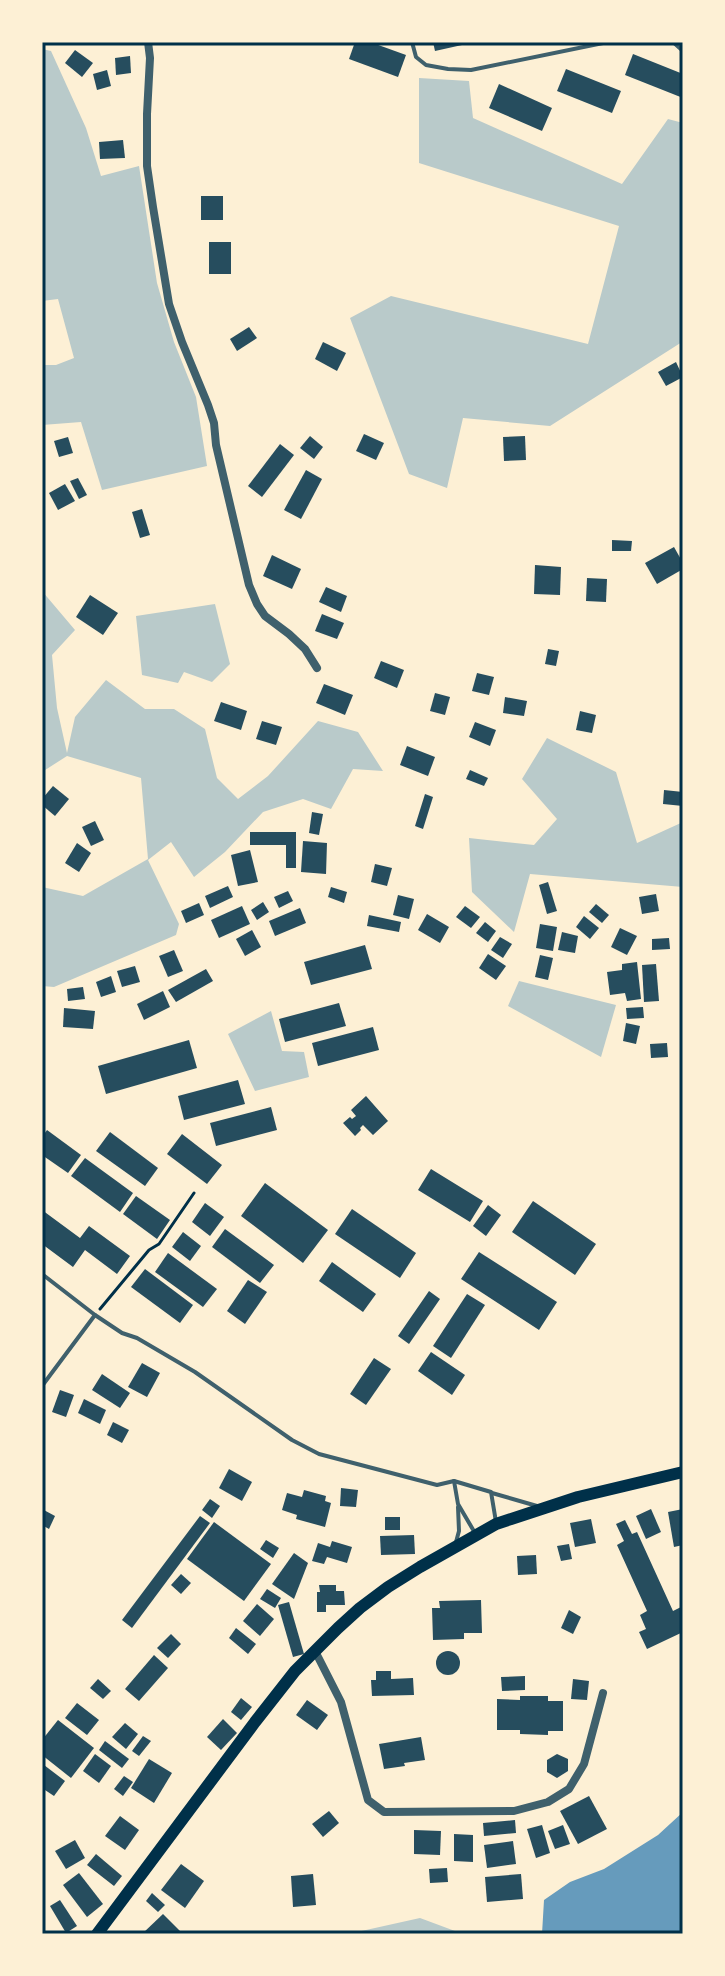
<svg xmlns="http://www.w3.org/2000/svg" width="725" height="1976" font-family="'Fira Sans Condensed',sans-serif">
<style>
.green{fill:#b9caca}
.water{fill:#669bbc}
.building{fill:#264d5e}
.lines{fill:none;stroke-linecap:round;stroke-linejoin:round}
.path{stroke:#003049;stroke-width:3}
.service{stroke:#3f606c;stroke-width:4}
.minor{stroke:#3f606c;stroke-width:8}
.secondary{stroke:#003049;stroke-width:12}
.neatline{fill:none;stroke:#003049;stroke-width:3}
</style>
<rect width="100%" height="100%" fill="#fdf0d5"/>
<g class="green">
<path d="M42,49L51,51L86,128L101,176L139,166L157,283L174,342L196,397L207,466L102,490L81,422L42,425V365H56L74,358L58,299L42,301Z"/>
<path d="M419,78L469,81L473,118L622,184L668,119L683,123L682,342L550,426L463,418L447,488L409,474L350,318L391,296L588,344L619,226L419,163Z"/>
<path d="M42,591L75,630L52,655L57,708L67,753L75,717L106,680L145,709H174L205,729L217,778L238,799L268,776L318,721L358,732L383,771L353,769L331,809L303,799L263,812L225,852L194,877L171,842L148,860L179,924L176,935L54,987L42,986V887L83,896L148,859L141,778L67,756L42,772Z"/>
<path d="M215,604L230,664L212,682L184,672L178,683L142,675L136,616Z"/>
<path d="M547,738L616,772L637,843L683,822V887L530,874L514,932L472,892L469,838L534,845L557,819L522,779Z"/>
<path d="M519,981L616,1005L601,1057L508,1006Z"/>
<path d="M271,1011L282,1051L304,1052L309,1077L255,1091L228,1034Z"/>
<path d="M420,1918L463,1934H348Z"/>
</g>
<path class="water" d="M683,1812V1934H542L544,1900L570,1882L604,1869L658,1835Z"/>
<g class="building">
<path d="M355,42H370L406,55L398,77L349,59Z"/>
<path d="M433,42H471V43L435,51Z"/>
<path d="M75,50L93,63L82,77L65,63Z"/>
<path d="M633,54L683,74V98L625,75Z"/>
<path d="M130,56L131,73L116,75L115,58Z"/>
<path d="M566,69L621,91L612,113L557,91Z"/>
<path d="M107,70L111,86L97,90L93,74Z"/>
<path d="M499,84L552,108L542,131L489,108Z"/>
<path d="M123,140L125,158L100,159L99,142Z"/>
<rect x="201" y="196" width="22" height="24"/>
<rect x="209" y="242" width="22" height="32"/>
<path d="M249,327L257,338L237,351L230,339Z"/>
<path d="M323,342L346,353L337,371L315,359Z"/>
<path d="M676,362L683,377L666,386L658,372Z"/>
<path d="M364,434L384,443L376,460L356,451Z"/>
<path d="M310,436L323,447L314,459L300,448Z"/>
<path d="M525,436L526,460L504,461L503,437Z"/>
<path d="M68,437L73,453L59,457L54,441Z"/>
<path d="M280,444L294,455L262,497L248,486Z"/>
<path d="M306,470L322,479L301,519L284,510Z"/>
<path d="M78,478L87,495L79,499L70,481Z"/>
<path d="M65,484L75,501L58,510L49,493Z"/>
<path d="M142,509L150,535L140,538L132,512Z"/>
<path d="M612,540L632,541L631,551H612Z"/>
<path d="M674,547L683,563V569L657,584L645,563Z"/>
<path d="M272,555L301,569L292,589L263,576Z"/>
<path d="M535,565L561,567L560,595L534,594Z"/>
<path d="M587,578L607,579L606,602L586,601Z"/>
<path d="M326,587L347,596L341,612L319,602Z"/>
<path d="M90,595L118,613L103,635L76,617Z"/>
<path d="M322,614L344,623L337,639L315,631Z"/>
<path d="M548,649L559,651L556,666L545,664Z"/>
<path d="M381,661L404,670L397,688L374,678Z"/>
<path d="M477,673L494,677L489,695L472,691Z"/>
<path d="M324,684L353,695L345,715L316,703Z"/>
<path d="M435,693L450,697L445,715L430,711Z"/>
<path d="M505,697L527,701L524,716L503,713Z"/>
<path d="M221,702L247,711L241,730L214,721Z"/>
<path d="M580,711L596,715L592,733L576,730Z"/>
<path d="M262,721L282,727L276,745L256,739Z"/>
<path d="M475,722L496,730L490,746L469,737Z"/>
<path d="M407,746L435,757L428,776L400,765Z"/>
<path d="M470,770L488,778L484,786L466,779Z"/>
<path d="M53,786L69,799L55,816L42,805V799Z"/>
<path d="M664,790L683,792V806L663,804Z"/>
<path d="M425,794L433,797L423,829L415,826Z"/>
<path d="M312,812L323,814L319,835L309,833Z"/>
<path d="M95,821L104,840L91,846L82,827Z"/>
<path d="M250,832H296V868H286V845H250Z"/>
<path d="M303,841L327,843L326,874L301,872Z"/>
<path d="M77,843L91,853L79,872L65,863Z"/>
<path d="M250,850L258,882L238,886L231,855Z"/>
<path d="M375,864L392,868L387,886L371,882Z"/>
<path d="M548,882L557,911L547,914L539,885Z"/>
<path d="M228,886L233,897L210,908L205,896Z"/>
<path d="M331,887L347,892L344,903L328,897Z"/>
<path d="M288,891L293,901L279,908L274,897Z"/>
<path d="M656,894L659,911L642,914L639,897Z"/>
<path d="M398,895L414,899L409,919L393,915Z"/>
<path d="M263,902L269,912L257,920L251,910Z"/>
<path d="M199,903L204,915L186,923L181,911Z"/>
<path d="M596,904L609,915L602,923L589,912Z"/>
<path d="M242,906L250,924L219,938L211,920Z"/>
<path d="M465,906L480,917L471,928L456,917Z"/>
<path d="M300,908L306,923L275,936L269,921Z"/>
<path d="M427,914L449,927L440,943L418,930Z"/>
<path d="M369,915L401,922L399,932L367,926Z"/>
<path d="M584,916L599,928L590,939L576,927Z"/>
<path d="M485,922L496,931L488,942L476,933Z"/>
<path d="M540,924L557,927L553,951L536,948Z"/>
<path d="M620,928L637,936L627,955L611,947Z"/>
<path d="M252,930L261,947L245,956L236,939Z"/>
<path d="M562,932L578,936L575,953L558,950Z"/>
<path d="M500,937L512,944L503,958L491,950Z"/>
<path d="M669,938L670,949L652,950V939Z"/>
<path d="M365,945L372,969L311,985L304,962Z"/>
<path d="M174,950L183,971L168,977L159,956Z"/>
<path d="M488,954L506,966L496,980L479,968Z"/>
<path d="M540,955L553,958L548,980L535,977Z"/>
<path d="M637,962L641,999L627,1001L625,993L610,995L607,972L622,970V964Z"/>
<path d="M656,964L659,1001L644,1002L642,965Z"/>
<path d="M135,966L140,982L122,987L117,971Z"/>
<path d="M206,969L213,981L176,1002L168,990Z"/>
<path d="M111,976L116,992L101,997L96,982Z"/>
<path d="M83,987L85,999L68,1001L67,989Z"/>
<path d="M163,991L170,1007L144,1020L137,1004Z"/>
<path d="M339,1003L346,1026L285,1042L279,1019Z"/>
<path d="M643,1007L644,1018L627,1019L626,1008Z"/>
<path d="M64,1008L95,1011L93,1029L63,1027Z"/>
<path d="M626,1023L640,1026L636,1044L623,1041Z"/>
<path d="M373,1027L379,1050L318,1066L312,1043Z"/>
<path d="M189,1040L197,1068L106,1094L98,1066Z"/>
<path d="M667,1043L668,1057L651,1058L650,1044Z"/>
<path d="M238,1080L245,1104L184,1120L178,1096Z"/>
<path d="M366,1096L388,1121L373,1135L363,1125L360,1128L361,1130L355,1136L343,1123L350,1117L352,1119L356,1116L351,1110Z"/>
<path d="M271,1107L277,1130L216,1146L210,1123Z"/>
<path d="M47,1130L81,1155L68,1173L42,1155V1137Z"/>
<path d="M110,1132L158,1168L145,1186L96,1151Z"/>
<path d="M182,1134L222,1165L207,1184L167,1154Z"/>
<path d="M85,1158L133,1193L120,1212L71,1176Z"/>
<path d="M431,1169L483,1201L470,1222L418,1190Z"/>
<path d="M265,1183L328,1230L303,1263L241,1216Z"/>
<path d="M136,1196L170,1220L157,1239L123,1214Z"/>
<path d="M533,1201L596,1244L575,1275L512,1232Z"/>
<path d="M205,1203L224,1217L210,1236L192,1222Z"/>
<path d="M488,1205L501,1215L486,1236L473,1226Z"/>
<path d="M352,1209L416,1253L400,1278L335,1234Z"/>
<path d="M42,1210L80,1238L89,1226L130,1256L117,1274L85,1250L73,1267L42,1244Z"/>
<path d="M225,1229L274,1265L260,1283L212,1247Z"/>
<path d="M183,1232L201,1246L190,1261L172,1247Z"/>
<path d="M479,1252L557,1302L539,1330L461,1279Z"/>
<path d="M168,1253L217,1289L203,1307L155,1272Z"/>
<path d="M332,1262L376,1294L363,1312L319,1281Z"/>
<path d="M145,1269L193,1305L180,1323L131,1287Z"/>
<path d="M248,1280L267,1292L245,1324L227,1311Z"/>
<path d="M429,1291L440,1299L409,1344L398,1336Z"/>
<path d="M467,1294L485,1305L451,1358L433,1346Z"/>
<path d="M431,1352L465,1375L452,1395L418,1371Z"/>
<path d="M374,1358L391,1369L366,1405L350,1394Z"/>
<path d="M142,1363L160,1373L147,1397L128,1387Z"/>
<path d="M102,1374L130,1393L120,1408L92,1390Z"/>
<path d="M60,1390L74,1395L66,1417L52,1412Z"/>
<path d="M84,1399L106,1410L100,1424L78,1413Z"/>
<path d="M113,1422L129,1430L122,1443L107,1435Z"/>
<path d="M229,1469L252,1482L242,1501L219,1488Z"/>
<path d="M341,1488L358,1490L356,1507L340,1506Z"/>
<path d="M304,1490L326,1496L325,1501L331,1503L325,1527L296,1519L297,1515L282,1510L287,1493L302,1497Z"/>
<path d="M210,1499L220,1506L212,1518L202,1510Z"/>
<path d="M42,1509L55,1516L49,1529L42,1525Z"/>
<path d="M651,1509L661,1532L646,1539L636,1516Z"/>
<path d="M683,1509V1545L674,1547L668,1512Z"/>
<path d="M200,1516L210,1523L132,1628L122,1620Z"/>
<rect x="385" y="1517" width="15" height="13"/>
<path d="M591,1519L596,1543L575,1547L570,1523Z"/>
<path d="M625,1520L632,1534L637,1532L673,1611L683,1606V1632L647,1649L639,1632L646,1629L640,1615L647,1611L617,1545L624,1541L616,1524Z"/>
<path d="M214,1522L271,1564L244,1601L187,1559Z"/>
<path d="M414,1535L415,1554L381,1555L380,1536Z"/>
<path d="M266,1540L279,1548L273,1558L260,1549Z"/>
<path d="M332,1541L352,1547L347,1563L327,1557L324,1564L312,1561L318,1543L330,1547Z"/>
<path d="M569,1544L572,1559L561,1561L557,1546Z"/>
<path d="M294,1553L308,1563L294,1599L272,1584Z"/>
<path d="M536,1555L537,1574L518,1575L517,1556Z"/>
<path d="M181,1574L191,1583L181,1594L171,1585Z"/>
<path d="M319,1585H336V1591H344L345,1605H326V1612H317V1592H320Z"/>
<path d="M267,1589L281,1598L275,1608L260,1599Z"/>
<path d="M481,1600L482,1633H464V1639L433,1640L432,1608H440L439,1601Z"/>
<path d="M289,1602L304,1654L293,1657L278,1605Z"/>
<path d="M257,1604L274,1619L260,1636L243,1621Z"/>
<path d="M569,1610L581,1617L573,1634L561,1628Z"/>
<path d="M236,1628L256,1644L248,1654L229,1638Z"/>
<path d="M171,1634L181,1644L168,1658L157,1648Z"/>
<circle cx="448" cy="1663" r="12"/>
<path d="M154,1655L168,1668L139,1701L125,1689Z"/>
<path d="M376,1671H391V1679L413,1678L414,1695L372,1696L371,1680H376Z"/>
<path d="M525,1676V1690L502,1691L501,1677Z"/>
<path d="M98,1679L111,1691L103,1699L90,1688Z"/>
<path d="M573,1679L589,1681L587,1700L571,1699Z"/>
<path d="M520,1696H548V1701H563V1731H548V1735L520,1734V1730H497V1699L520,1700Z"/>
<path d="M241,1698L252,1707L241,1720L231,1712Z"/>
<path d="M307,1700L328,1715L317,1730L296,1715Z"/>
<path d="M77,1703L99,1720L87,1735L65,1718Z"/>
<path d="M223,1719L237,1733L221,1750L207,1737Z"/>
<path d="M58,1720L94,1748L71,1778L42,1755V1740Z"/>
<path d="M125,1723L138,1734L126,1749L112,1737Z"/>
<path d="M143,1736L151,1741L139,1756L132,1751Z"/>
<path d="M421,1737L425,1760L404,1763L405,1766L384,1769L379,1744Z"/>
<path d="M105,1741L129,1759L122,1768L99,1750Z"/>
<path d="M95,1754L111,1766L99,1783L83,1771Z"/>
<path d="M557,1754L568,1759V1771L557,1778L547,1772V1760Z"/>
<path d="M149,1759L172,1773L154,1803L131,1788Z"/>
<path d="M44,1765L65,1781L54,1796L42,1788V1768Z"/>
<path d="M124,1776L133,1782L123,1796L114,1789Z"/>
<path d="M589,1796L607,1829L578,1844L560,1811Z"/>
<path d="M329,1811L339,1823L323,1837L312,1824Z"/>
<path d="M120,1816L139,1830L125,1850L105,1836Z"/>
<path d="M515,1820L516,1833L484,1836L483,1823Z"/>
<path d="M542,1825L550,1853L536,1858L527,1829Z"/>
<path d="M563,1825L570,1844L555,1849L548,1831Z"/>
<path d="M414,1830L441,1831L440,1855L414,1854Z"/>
<path d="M454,1834L473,1835V1862L454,1861Z"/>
<path d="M75,1840L85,1858L66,1869L55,1851Z"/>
<path d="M513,1841L516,1864L487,1868L484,1845Z"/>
<path d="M96,1854L122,1876L114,1886L87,1865Z"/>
<path d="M181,1864L204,1881L185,1908L161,1890Z"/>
<path d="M447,1868L448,1882L430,1883L429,1869Z"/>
<path d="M79,1873L103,1904L87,1917L63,1885Z"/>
<path d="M313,1874L316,1905L293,1907L291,1876Z"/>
<path d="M521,1874L523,1899L487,1902L485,1877Z"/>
<path d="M152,1893L165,1905L158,1912L146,1901Z"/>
<path d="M60,1900L77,1926L66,1933L50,1906Z"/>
<path d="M163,1914L181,1932L179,1934H142Z"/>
</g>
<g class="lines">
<path class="path" d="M100,1309L149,1250L159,1244L194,1193"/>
<g class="service">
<path d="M412,42L416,57L426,65L448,69L471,70L608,42"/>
<path d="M673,42L683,51"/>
<path d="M42,1274L95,1315L122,1333L137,1338L195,1372L292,1440L319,1454L437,1485L454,1481L491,1492L496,1522"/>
<path d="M42,1386L95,1315"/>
<path d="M454,1481L458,1504L475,1533"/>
<path d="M492,1493L537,1506"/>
<path d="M456,1542L459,1531L458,1507"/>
</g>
<g class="minor">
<path d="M148,42L150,58L147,114V166L153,207L169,304L182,342L208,405L214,423L216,445L249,585L257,604L265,616L289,634L305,649L317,668"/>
<path d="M315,1651L341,1702L368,1800L384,1812L514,1811L548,1802L569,1789L584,1764L603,1693"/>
</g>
<path class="secondary" d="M97,1934L255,1722L295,1671L338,1628L360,1608L388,1587L420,1567L496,1524L578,1497L683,1472"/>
</g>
<rect width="725" height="1976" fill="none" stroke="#fdf0d5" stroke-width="88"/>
<rect x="44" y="44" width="637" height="1888" class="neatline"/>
</svg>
